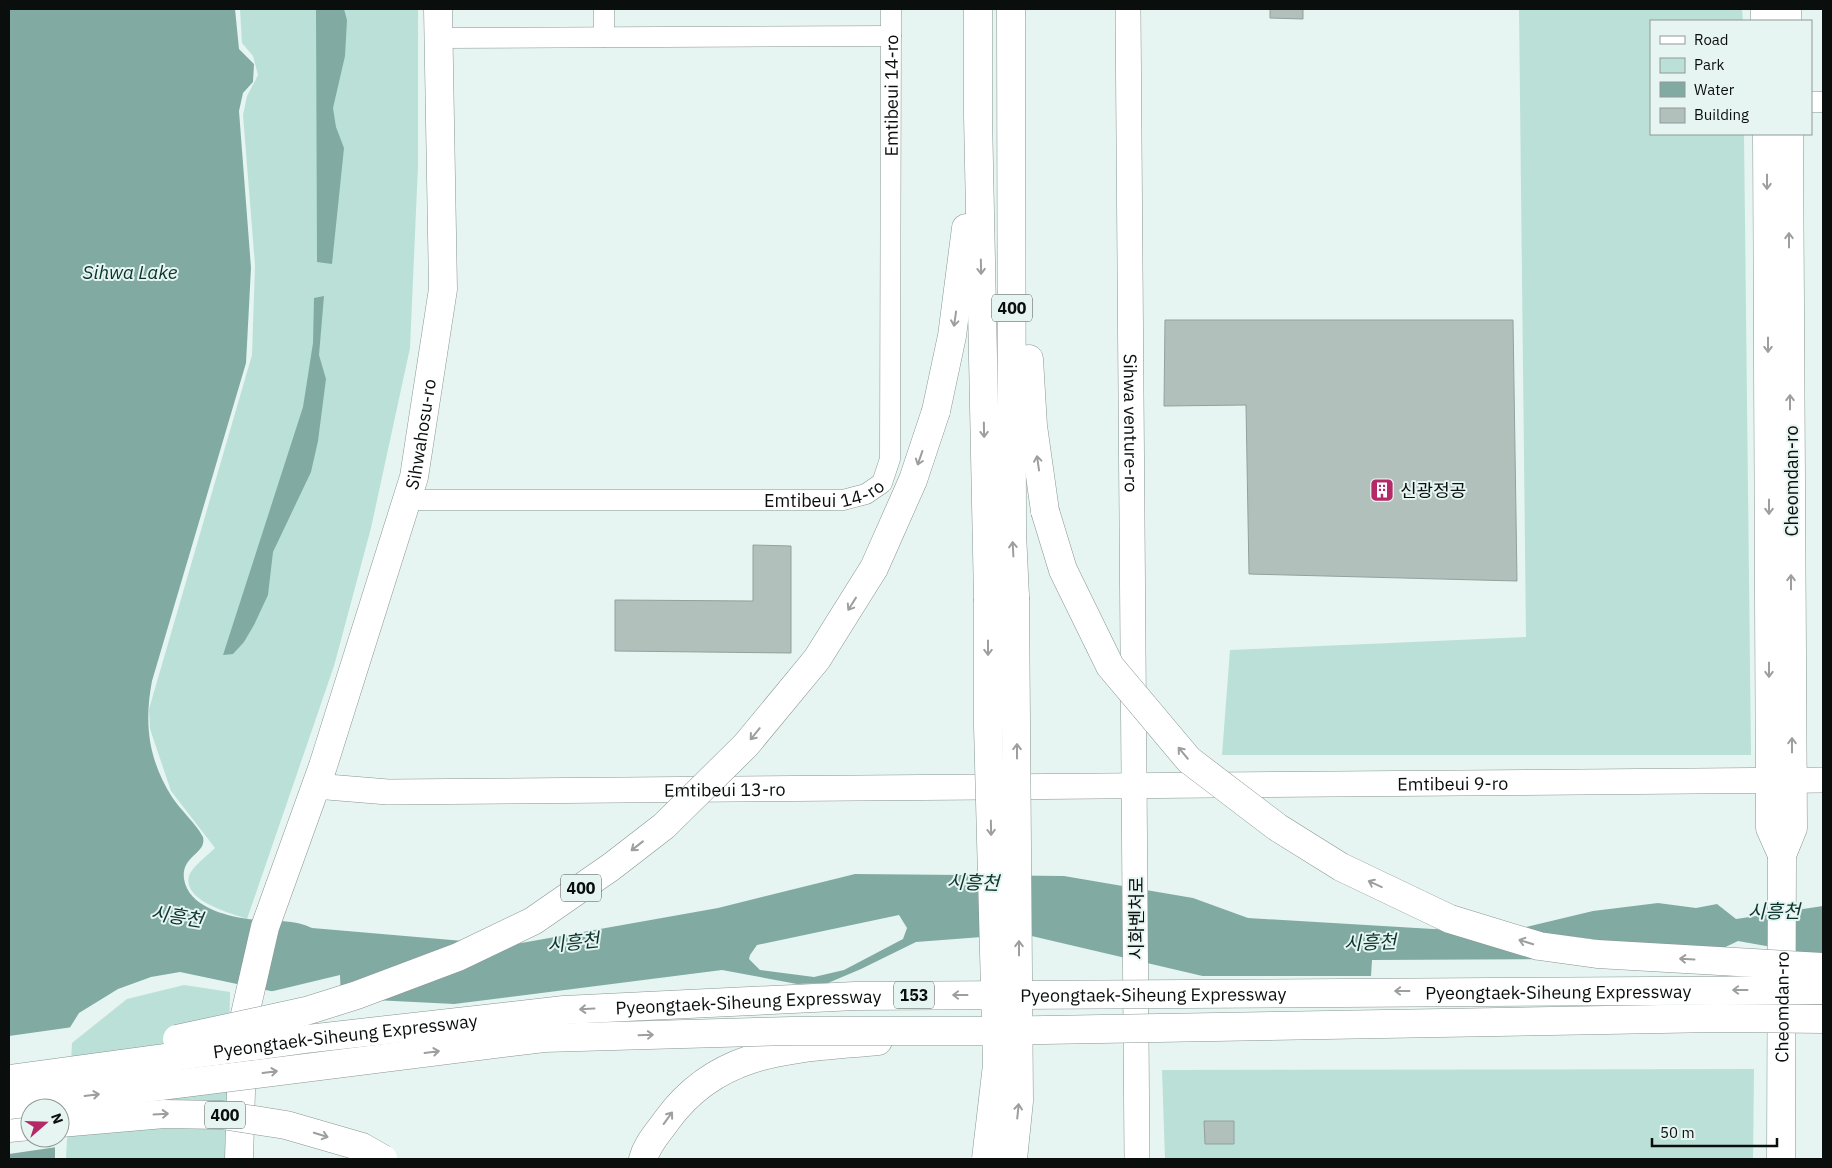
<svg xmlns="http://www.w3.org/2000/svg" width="1832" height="1168" font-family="'IBM Plex Sans','Noto Sans KR',sans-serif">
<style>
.green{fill:#bbe0d7}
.water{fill:#81aba2;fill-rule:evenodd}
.pier{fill:#e6f5f1}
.building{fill:#b2c0bc;stroke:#93a09d}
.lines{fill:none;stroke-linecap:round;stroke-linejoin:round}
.minor-casing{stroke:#889592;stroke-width:21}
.tertiary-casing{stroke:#889592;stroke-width:26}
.secondary-casing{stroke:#889592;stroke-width:29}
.motorway-casing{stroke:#889592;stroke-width:29}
.minor{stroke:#fff;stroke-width:20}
.tertiary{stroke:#fff;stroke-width:25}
.secondary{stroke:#fff;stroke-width:28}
.motorway{stroke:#fff;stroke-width:28}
.motorway-bridge-casing{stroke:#889592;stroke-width:29;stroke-linecap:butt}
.motorway-bridge{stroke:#fff;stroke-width:28}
.oneway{stroke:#9d9f9e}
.labels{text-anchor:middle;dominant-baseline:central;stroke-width:4;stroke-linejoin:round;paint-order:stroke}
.shield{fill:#e6f5f1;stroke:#4c5351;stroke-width:1}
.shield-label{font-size:16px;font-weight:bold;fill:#0a0e0d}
.street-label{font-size:18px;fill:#0a0e0d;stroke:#e6f5f1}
.poi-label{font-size:18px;fill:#0a0e0d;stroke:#e6f5f1;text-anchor:start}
.water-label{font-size:19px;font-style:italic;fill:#09332c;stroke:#e6f5f1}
</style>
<rect width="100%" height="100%" fill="#e6f5f1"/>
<g class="green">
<path d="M240,9H418V166L410,348L371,528L334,666L247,919C230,913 182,901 189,876C192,867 208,855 215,848L171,791L150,729L149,709L252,355L255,265L243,115L247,96L258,75L253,56L242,43Z"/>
<path d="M1519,9H1742L1743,21H1651V134H1744L1751,755H1222L1230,650L1526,637Z"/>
<path d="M184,985L230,992L227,1159H66L72,1043L127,999Z"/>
<path d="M1754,1069L1753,1159H1165L1162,1070Z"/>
</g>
<g class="water">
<path d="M9,9H235L239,49L254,64L253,82L243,93L239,111L251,268L246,363L152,681C144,723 148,759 172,797C181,811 195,822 203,837C207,854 181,855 184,879C188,906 225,916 248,919C270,922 293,918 312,928L510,945L718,908L855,874L1064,876L1193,898L1248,918L1433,929L1509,931L1593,911L1658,903L1696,908L1717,904L1736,919L1823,906V956L1738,941L1703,958L1280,994L1023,934L916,942L861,969L828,983L797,984L722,970L454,1004L294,996L180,972L151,977L118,989L79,1013L69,1029L30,1108V1138H55V1159H9ZM899,915L907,928L903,939L844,970L814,977L760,970L749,959L750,955L757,945Z"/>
<path d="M316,9H344L347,20L345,56L333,108L336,127L344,148L332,264L317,262Z"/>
<path d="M324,296L319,355L326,379L318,441L311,472L273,552L268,595L254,625L244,642L233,654L223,655L303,407L313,343L314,298Z"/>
</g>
<g class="pier">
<path d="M1561,935L1662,948L1657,956L1540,992L1280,996L1190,976H1371L1372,960L1558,959Z"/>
<path d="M340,975L341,1001L294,999L265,993Z"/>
<path d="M73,1027L65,1044L60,1073L30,1108V1138H58L57,1147L9,1154V1036Z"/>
</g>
<g class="building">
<path d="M1270,9H1303V19L1270,18Z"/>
<path d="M1165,320H1513L1517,581L1249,574L1246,405L1164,406Z"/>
<path d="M753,545L791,546V653L615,651V600L753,601Z"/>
<path d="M1204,1121H1234V1144H1205Z"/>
</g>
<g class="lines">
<g class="minor-casing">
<g id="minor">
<path d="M604,9V37"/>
<path d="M439,38L891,36"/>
<path d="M1811,102H1823"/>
<path id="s1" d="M407,500H843L866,494L882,483L890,459L891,9"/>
</g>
</g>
<g class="tertiary-casing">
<g id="tertiary">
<path id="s2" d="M1128,9L1137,1159"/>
<path id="s3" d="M315,786L388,792L1823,780"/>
</g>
</g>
<g class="secondary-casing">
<g id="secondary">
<path d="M1765,9V21"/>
<path d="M1787,9V21"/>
<path d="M1767,134L1770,828L1782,855"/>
<path id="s4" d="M239,1159L243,1023L265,927L323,766L414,477L443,289L438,9"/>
<path id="s5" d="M1781,1159L1782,855L1793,828L1789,134"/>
</g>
</g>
<g class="motorway-casing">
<g id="motorway">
<path d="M978,9V116L988,599"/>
<path d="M1011,9L1012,533L1015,597"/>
<path d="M1029,359L1033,426L1045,511"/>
<path d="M936,411L952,336L966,228"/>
<path d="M9,1128L30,1126"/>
<path d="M643,1159C647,1144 658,1133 667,1120C720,1047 796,1049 878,1041"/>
</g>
</g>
<use href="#minor" class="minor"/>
<use href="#tertiary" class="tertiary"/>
<use href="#secondary" class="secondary"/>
<use href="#motorway" class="motorway"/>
<g class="motorway-bridge-casing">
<g id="motorway-bridge">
<path d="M1045,511L1063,570L1110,666L1189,760L1277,827L1341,867L1450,919L1539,946L1597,954L1823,967"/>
<path d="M177,1039L306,1011L357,995L458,957L533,921L611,867L664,826L746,745L817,659L874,568L913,480L936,411"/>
<path id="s6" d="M9,1079L306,1039L564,1010L855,996L1823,990"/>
<path d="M9,1105L544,1038L792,1031H989L1716,1018L1823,1019"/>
<path d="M60,1123L164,1114L222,1115L286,1125L362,1147L383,1159"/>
<path d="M986,1159L997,1065L988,726V599"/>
<path d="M1013,1159L1019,1101L1015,597"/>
</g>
</g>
<use href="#motorway-bridge" class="motorway-bridge"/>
</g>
<defs><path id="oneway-shaft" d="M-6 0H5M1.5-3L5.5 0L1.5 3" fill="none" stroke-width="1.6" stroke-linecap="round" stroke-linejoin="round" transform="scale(1.25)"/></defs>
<g class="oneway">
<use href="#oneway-shaft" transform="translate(1767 182) rotate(90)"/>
<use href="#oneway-shaft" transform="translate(1789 240) rotate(-90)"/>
<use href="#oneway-shaft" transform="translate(981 267) rotate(89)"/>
<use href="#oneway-shaft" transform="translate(955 319) rotate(98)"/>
<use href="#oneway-shaft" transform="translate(1768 345) rotate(90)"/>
<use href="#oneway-shaft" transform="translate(1790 402) rotate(-90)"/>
<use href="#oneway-shaft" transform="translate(984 430) rotate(89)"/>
<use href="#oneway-shaft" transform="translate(920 458) rotate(109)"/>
<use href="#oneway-shaft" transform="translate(1038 463) rotate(-98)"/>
<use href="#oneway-shaft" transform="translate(1769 507) rotate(90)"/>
<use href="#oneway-shaft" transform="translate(1013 549) rotate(-93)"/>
<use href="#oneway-shaft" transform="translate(1791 582) rotate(-90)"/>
<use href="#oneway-shaft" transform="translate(852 604) rotate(122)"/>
<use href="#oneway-shaft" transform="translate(988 648) rotate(90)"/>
<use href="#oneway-shaft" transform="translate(1769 670) rotate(90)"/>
<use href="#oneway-shaft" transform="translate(755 734) rotate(129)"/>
<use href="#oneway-shaft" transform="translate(1792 745) rotate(-90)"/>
<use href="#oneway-shaft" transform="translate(1017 751) rotate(-90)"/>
<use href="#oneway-shaft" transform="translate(1183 753) rotate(-130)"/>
<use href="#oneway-shaft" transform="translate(991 828) rotate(89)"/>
<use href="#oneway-shaft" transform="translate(637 846) rotate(142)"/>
<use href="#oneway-shaft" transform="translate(1375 884) rotate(-155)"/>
<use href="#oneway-shaft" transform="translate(1526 942) rotate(-163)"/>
<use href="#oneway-shaft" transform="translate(1019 948) rotate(-90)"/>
<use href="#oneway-shaft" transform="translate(1687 959) rotate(-177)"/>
<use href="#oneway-shaft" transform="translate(1740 990) rotate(180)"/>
<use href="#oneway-shaft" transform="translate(1402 991) rotate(180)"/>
<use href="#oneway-shaft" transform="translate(960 995) rotate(180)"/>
<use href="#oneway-shaft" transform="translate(587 1009) rotate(177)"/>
<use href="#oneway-shaft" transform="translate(646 1035) rotate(-2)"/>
<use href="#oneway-shaft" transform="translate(432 1052) rotate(-7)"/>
<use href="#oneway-shaft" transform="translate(270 1072) rotate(-7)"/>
<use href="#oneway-shaft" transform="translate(92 1095) rotate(-7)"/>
<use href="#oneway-shaft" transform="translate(1018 1111) rotate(-84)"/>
<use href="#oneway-shaft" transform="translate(161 1114) rotate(-3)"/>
<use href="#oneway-shaft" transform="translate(668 1118) rotate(-54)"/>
<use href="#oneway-shaft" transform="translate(321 1135) rotate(17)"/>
</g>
<defs>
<g id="building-square" transform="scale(1.25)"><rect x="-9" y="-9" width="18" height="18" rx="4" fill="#b52a66" stroke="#e6f5f1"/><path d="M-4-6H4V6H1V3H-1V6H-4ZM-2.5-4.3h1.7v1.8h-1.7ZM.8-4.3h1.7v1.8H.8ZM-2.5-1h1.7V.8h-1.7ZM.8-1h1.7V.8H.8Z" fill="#fff"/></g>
</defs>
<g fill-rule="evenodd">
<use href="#building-square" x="1382" y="490"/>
</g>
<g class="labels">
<g class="shield">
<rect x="992" y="294.5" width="40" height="27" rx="4"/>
<rect x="561" y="874.5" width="40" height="27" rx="4"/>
<rect x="894" y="981.5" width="40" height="27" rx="4"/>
<rect x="205" y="1101.5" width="40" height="27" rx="4"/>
</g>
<g class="shield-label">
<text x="1012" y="308">400</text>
<text x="581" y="888">400</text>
<text x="914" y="995">153</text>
<text x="225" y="1115">400</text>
</g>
<g class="street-label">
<text stroke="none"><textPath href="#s1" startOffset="868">Emtibeui 14-ro</textPath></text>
<text stroke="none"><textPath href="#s2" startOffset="414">Sihwa venture-ro</textPath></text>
<text stroke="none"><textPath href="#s4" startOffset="752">Sihwahosu-ro</textPath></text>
<text transform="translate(1791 481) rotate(-90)">Cheomdan-ro</text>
<text stroke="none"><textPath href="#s1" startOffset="418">Emtibeui 14-ro</textPath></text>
<text stroke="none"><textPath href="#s3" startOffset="1138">Emtibeui 9-ro</textPath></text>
<text stroke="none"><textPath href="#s3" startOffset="410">Emtibeui 13-ro</textPath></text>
<text transform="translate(1136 918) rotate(-90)">시화벤처로</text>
<text stroke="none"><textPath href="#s6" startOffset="1554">Pyeongtaek-Siheung Expressway</textPath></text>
<text stroke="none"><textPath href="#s6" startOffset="1149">Pyeongtaek-Siheung Expressway</textPath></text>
<text stroke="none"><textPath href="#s6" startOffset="744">Pyeongtaek-Siheung Expressway</textPath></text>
<text stroke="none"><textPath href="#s5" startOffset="152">Cheomdan-ro</textPath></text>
<text stroke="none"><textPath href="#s6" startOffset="339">Pyeongtaek-Siheung Expressway</textPath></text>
</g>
<g class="poi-label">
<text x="1400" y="490">신광정공</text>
</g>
<g class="water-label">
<text x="130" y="272">Sihwa Lake</text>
<text transform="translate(973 882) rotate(2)">시흥천</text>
<text x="1774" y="911">시흥천</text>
<text transform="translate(177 916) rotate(9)">시흥천</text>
<text transform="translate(573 942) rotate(-6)">시흥천</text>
<text transform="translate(1370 942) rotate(-2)">시흥천</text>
</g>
</g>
<rect width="1832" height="1168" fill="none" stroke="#0a0e0d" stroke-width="20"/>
<rect x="1650" y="20" width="162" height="115" fill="#e6f5f1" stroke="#8e9996"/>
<rect x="1660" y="36" width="25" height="8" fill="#ffffff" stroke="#8e9996"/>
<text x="1694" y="45" font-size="15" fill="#0a0e0d">Road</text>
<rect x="1660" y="58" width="25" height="15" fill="#bbe0d7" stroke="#8e9996"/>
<text x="1694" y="70" font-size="15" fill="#0a0e0d">Park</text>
<rect x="1660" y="82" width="25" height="15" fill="#81aba2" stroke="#8e9996"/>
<text x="1694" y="95" font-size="15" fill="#0a0e0d">Water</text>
<rect x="1660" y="108" width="25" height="15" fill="#b2c0bc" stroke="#8e9996"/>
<text x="1694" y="120" font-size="15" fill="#0a0e0d">Building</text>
<g transform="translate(45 1123) rotate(70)"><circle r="24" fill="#e6f5f1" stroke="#8e9996"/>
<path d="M0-4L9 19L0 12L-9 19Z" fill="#b52a66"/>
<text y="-8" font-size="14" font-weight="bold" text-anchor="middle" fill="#0a0e0d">N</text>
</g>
<path d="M1652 1138v8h125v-8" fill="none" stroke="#0a0e0d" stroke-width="2.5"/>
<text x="1660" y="1138" font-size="15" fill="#0a0e0d" stroke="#e6f5f1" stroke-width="4" paint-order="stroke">50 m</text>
</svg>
